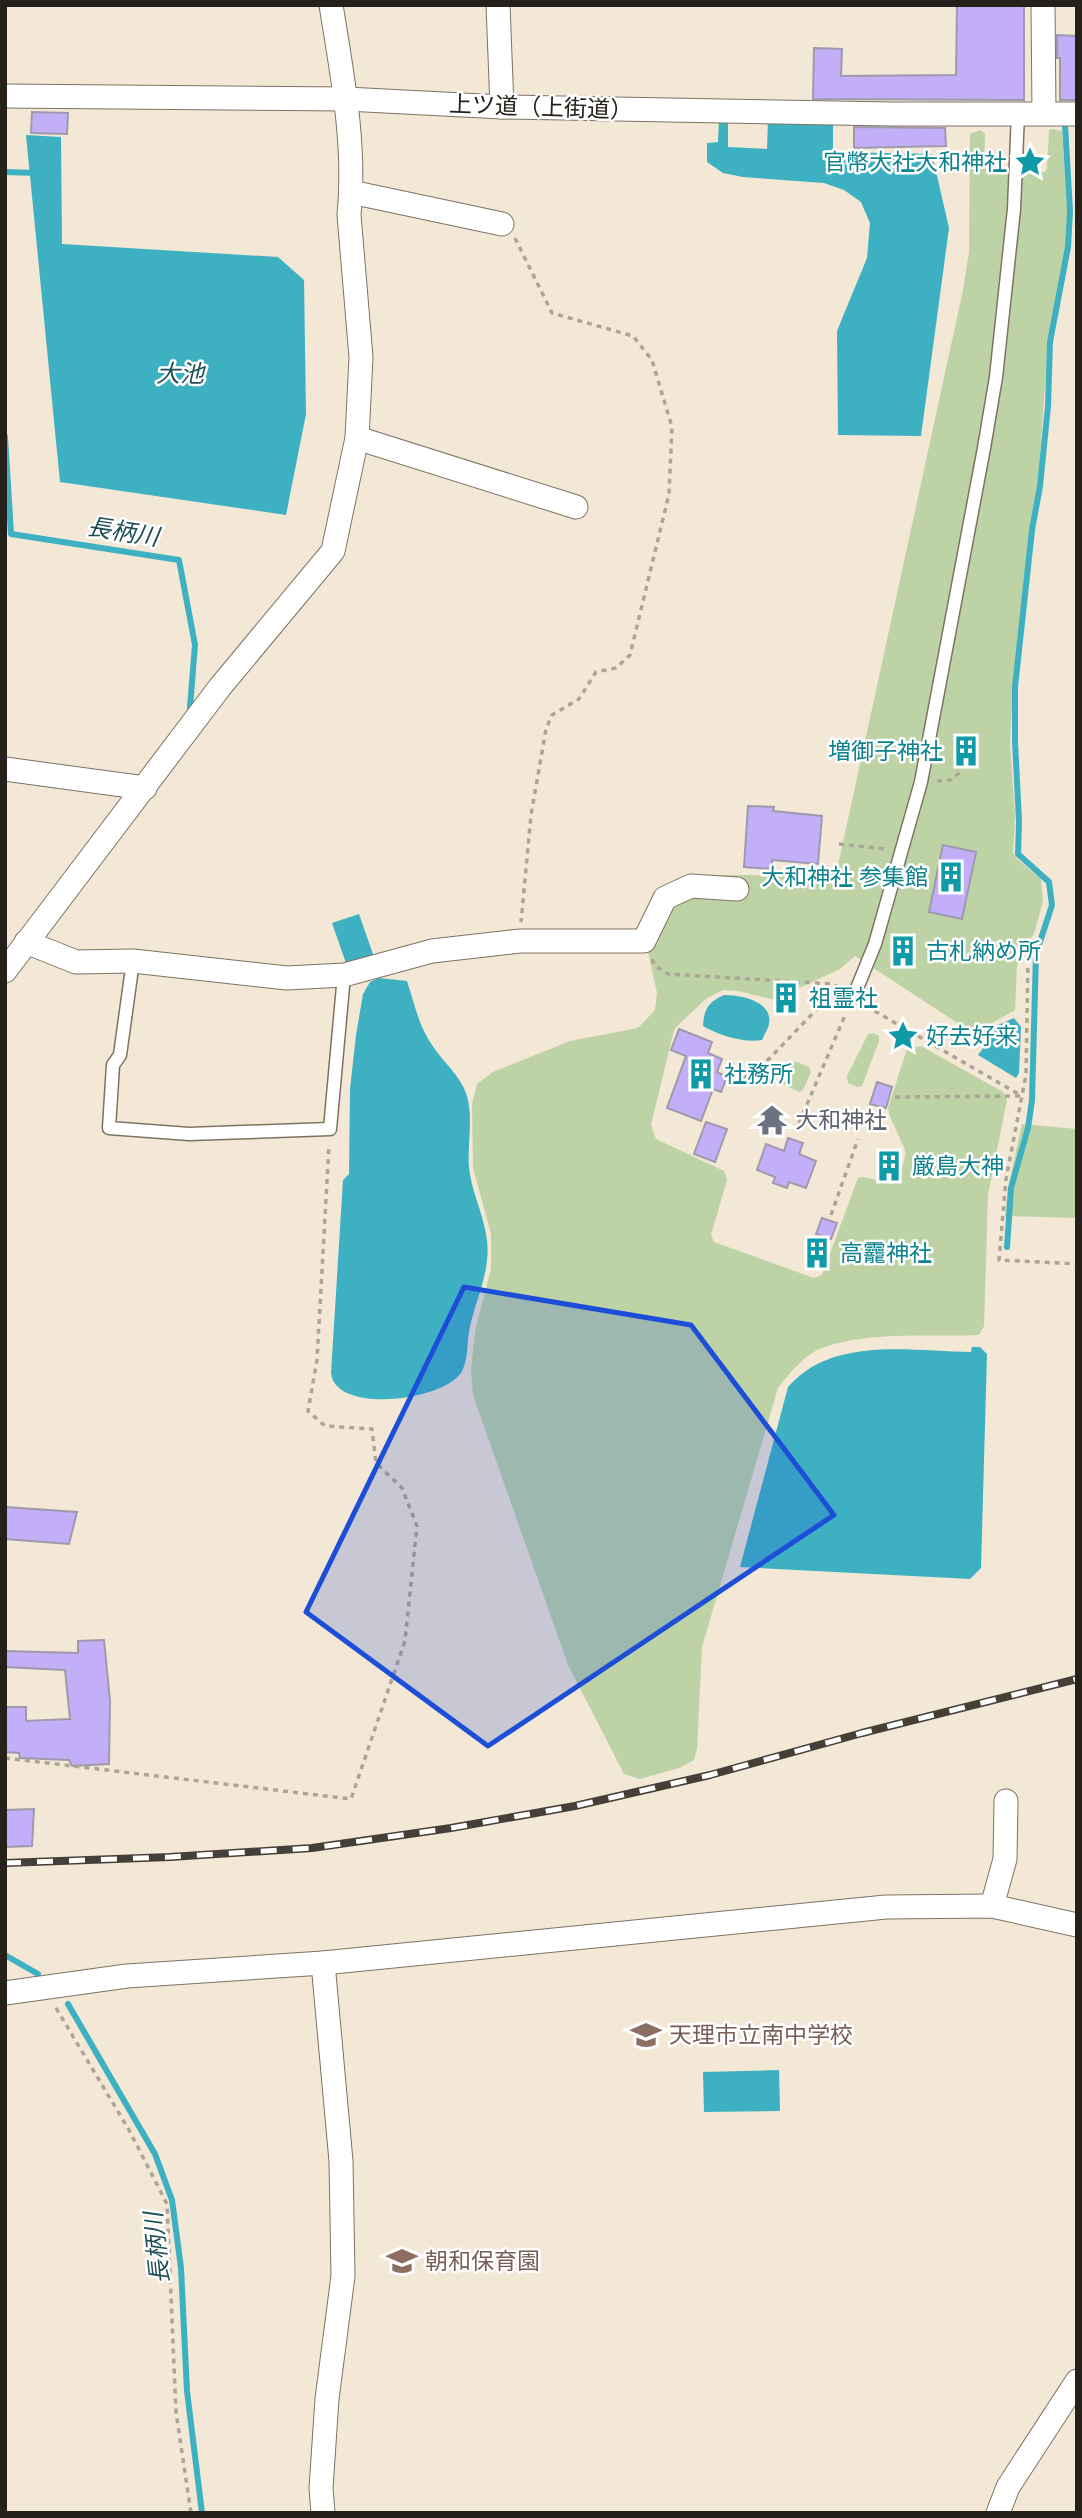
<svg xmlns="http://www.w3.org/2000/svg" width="1082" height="2518" font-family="'Fira Sans','Noto Sans JP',sans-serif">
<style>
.green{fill:#bdd3a6}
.water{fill:#3db1c2}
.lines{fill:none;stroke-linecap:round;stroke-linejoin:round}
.stream{stroke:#3db1c2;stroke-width:6}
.building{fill:#c3aff8;stroke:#9e9aac;stroke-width:2}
.service-casing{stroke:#7e7363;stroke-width:15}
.minor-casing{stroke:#7e7363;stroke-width:25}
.path{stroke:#aea496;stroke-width:3.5;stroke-dasharray:5 5;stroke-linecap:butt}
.service{stroke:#fff;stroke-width:12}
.minor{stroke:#fff;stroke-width:23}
.rail-casing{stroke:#453f37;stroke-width:8}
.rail{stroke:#fff;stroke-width:5;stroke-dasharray:16;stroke-linecap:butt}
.marked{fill:#1d4ed8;fill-opacity:0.2;stroke:#1d4ed8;stroke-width:5;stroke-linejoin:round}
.labels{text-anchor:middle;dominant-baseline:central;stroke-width:5;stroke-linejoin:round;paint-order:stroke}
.street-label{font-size:23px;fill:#25201a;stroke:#fff}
.culture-label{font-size:23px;fill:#0d838f;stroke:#fff;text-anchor:start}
.worship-label{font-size:23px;fill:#5b616d;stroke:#fff;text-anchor:start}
.education-label{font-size:23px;fill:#785e54;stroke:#fff;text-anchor:start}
.water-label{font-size:24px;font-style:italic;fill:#1e4f57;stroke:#fff}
</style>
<rect width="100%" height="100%" fill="#f3e7d5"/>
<g class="green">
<path d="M1051,129L1062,131L1067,211L1066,246L1048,341L1038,486L1030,531L1013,687L1010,744L1015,815L1013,853L1017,859L1041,879L1043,901L1034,934L1026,944L1017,966L1015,1010L994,1022L988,1037L982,1039L855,956L840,969L804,986L785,992L775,1000L738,991L723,990L707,998L680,1023L674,1030L651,1125L656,1139L724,1171L727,1180L711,1235L714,1242L814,1278L822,1275L858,1178L864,1177L893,1184C900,1176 906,1160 905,1150L889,1114L888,1108L907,1049L921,1046L1003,1092L1007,1100L988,1195L984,1326L979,1335C930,1337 868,1331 822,1348C805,1354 789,1374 778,1388L702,1647L697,1749L694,1760L679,1768L640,1779L624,1774L568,1665L473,1395L471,1370L475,1331L491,1269V1234L473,1168L472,1104L477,1084L493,1072L570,1041L638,1028L655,1010L657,993L642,924L653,894L677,881L709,875H826L837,870L963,290L969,252L970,134L980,130L985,134L984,167L987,171L1045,172L1047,168L1049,131Z"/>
<path d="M873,1033L879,1036V1041L862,1086L857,1087L848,1083L847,1076L868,1034Z"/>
<path d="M792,1062H797L809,1067L811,1072L803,1090L799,1092L784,1085C780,1075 786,1070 792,1062Z"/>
<path d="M1022,1124L1077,1129V1218L1005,1216L1008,1188Z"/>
</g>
<g class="water">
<path d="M719,118H728V147L767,149L768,119H833V152L932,154L949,228L921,436L838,435L837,331L867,258L870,223L861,202L844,190L824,183L743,177L723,173L707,162V143L718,142Z"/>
<path d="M26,135L61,137L62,244L278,257L304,280L306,414L286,515L60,482Z"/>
<path d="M359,914L374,957L347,966L332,923Z"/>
<path d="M379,978L407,981C414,1002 419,1027 432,1045C443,1062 459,1074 466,1093C474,1116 467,1143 469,1167C471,1190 482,1211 486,1234C493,1269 475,1299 469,1332C467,1345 468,1357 463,1369C452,1400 335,1416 331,1373L343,1180L349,1174L350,1089L356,1035L363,994L370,982Z"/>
<path d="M724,995C741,995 773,1001 769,1024C768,1029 764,1035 762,1040C744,1043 720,1036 703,1026C704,1009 708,1002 724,995Z"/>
<path d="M1014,1018L1021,1027L1019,1073L1016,1078L978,1055L993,1035L996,1026Z"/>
<path d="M972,1347H980L987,1354L981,1568L970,1579L740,1567L788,1387C832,1336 910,1351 971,1352Z"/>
<path d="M779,2070L780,2111L704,2112L703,2072Z"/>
</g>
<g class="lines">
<g class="stream">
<path d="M5,172L38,173"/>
<path d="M5,437L11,534L179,560L195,645L190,707"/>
<path d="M1007,1247L1011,1188L1028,1128L1032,1100L1036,954L1052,905L1049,882L1018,854L1019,821L1015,742V687L1032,530L1040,486L1048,406L1050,342L1068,247L1070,211L1065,125"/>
<path d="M5,1955L38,1974"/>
<path d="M68,2004L155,2154L172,2200L181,2268L187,2391L202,2513"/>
</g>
</g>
<g class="building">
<path d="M957,5H1024V100L813,99L814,48L842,49L841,76L956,75Z"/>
<path d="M1057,35L1077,36V100H1060V58H1057Z"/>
<path d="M32,112L68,113L67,134L31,133Z"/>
<path d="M854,127L945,128L946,146L854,148Z"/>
<path d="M748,806L774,807L773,811L822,816L818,864L772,860V869L744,867Z"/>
<path d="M943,845L976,852L962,919L929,912Z"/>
<path d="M679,1029L712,1042L708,1053L722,1059L717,1072L727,1077L721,1092L713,1089L701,1121L667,1108L686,1056L671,1050Z"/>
<path d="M877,1082L892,1087L886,1108L870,1104Z"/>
<path d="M706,1122L727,1129L715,1162L694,1154Z"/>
<path d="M788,1138L803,1143L799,1154L816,1161L806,1188L789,1182L787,1188L773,1183L775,1177L757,1170L766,1144L784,1151Z"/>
<path d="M822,1218L837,1223L831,1239L816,1234Z"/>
<path d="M5,1507L77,1512L69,1544L5,1539Z"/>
<path d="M104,1640L110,1701L109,1764L72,1766L69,1760L20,1758L19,1753L5,1752V1707H26V1721L70,1719L65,1670L5,1667V1651L78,1653V1641Z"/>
<path d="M34,1809L32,1846L5,1847V1810Z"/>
</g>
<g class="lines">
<g class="service-casing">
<g id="service">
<path d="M133,961L120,1055L113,1065L109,1128L189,1134L330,1129L344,975"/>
<path d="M853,998L875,944L921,782L984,448L996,377L1014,209L1018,113"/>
</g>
</g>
<g class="minor-casing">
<g id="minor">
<path d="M498,5L502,107"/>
<path d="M1043,5L1044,113"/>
<path d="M5,96L346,99L502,107L892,114H1077"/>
<path d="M351,192L502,224"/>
<path d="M357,438L576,507"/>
<path d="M5,769L145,788"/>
<path d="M26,942L76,962L133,961L287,978L344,975L432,951L520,941H644L665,898L691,886L737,889"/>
<path d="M5,971L220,687L333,551L357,438L361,357L349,215C356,145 342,74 331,5"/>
<path d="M992,1906L1005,1859L1006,1801"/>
<path d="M323,1963L341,2161L343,2276L327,2399L321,2488L323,2513"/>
<path d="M5,1993L127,1976L323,1963L886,1907L992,1906L1077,1925"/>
<path d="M998,2513L1008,2487L1077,2381"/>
</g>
</g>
<g class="path">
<path d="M515,238L552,313L633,336L652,360L672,427L669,494L630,655L616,668L596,672L579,699L552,715L546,729L531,815L521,922"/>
<path d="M963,762L964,759"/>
<path d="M937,781L950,780L962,771"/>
<path d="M839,844L886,849"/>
<path d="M1028,958L1026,1075L1006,1179L999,1260L1077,1264"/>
<path d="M652,959L655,966L668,974L833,984L839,988"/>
<path d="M866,1006L1022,1096"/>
<path d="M743,1079L770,1058L838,987"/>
<path d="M895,1097L1020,1096"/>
<path d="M799,1123L846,1013"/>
<path d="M831,1215L858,1139"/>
<path d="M5,1758L351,1799L405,1641L417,1526L402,1488L376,1463L372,1429L325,1426L308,1411L317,1360L329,1145"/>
<path d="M56,2008L129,2130L167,2204L176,2412L191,2513"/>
</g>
<use href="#service" class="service"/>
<use href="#minor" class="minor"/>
<g class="rail-casing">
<path id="rail" d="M5,1863L170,1857L312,1848L451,1828L575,1806L710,1775L862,1733L1077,1679"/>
</g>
<use href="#rail" class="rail"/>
</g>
<path class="marked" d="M464,1287L691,1325L834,1515L488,1746L306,1612Z"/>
<defs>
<g id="sight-bare" transform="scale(2.415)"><path d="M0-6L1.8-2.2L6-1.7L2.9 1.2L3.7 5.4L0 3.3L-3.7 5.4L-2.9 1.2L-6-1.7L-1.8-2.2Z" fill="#0f9aa8" stroke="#fff" stroke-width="2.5" paint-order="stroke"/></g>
<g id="building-bare" transform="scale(2.415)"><path d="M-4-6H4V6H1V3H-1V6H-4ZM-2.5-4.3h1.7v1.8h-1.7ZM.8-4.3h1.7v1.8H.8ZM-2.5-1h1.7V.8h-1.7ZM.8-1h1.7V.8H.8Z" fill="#0f9aa8" stroke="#fff" stroke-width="2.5" paint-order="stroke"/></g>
<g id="temple-bare" transform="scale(2.415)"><path d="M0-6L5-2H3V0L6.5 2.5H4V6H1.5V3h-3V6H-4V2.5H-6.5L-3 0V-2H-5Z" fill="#6b7280" stroke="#fff" stroke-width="2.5" paint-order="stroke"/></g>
<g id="school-bare" transform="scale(2.415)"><path d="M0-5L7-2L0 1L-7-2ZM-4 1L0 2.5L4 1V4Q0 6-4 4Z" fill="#8d6e63" stroke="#fff" stroke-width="2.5" paint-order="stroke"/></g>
</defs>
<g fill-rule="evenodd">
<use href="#sight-bare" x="1030" y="162"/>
<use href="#building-bare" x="966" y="751"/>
<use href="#building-bare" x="951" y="877"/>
<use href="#building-bare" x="903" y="951"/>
<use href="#building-bare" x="786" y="998"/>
<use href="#sight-bare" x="903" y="1036"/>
<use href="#building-bare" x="701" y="1074"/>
<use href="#temple-bare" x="772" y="1120"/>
<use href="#building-bare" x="889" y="1166"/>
<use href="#building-bare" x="817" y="1253"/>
<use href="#school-bare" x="646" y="2035"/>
<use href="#school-bare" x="402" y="2261"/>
</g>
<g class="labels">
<g class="street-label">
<text transform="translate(541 107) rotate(2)">上ツ道（上街道）</text>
</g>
<g class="culture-label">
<text x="1007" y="162" text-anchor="end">官幣大社大和神社</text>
<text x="943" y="751" text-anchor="end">増御子神社</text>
<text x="928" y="877" text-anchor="end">大和神社 参集館</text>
<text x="926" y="951">古札納め所</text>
<text x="809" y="998">祖霊社</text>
<text x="926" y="1036">好去好来</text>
<text x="724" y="1074">社務所</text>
<text x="912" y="1166">厳島大神</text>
<text x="840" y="1253">高龗神社</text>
</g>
<g class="worship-label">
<text x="795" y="1120">大和神社</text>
</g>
<g class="education-label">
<text x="669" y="2035">天理市立南中学校</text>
<text x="425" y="2261">朝和保育園</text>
</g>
<g class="water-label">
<text x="180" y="374">大池</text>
<text transform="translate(123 532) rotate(9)">長柄川</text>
<text transform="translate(157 2248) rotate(-96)">長柄川</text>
</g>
</g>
<rect width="1082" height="2518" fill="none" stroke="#25201a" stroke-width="14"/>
</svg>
